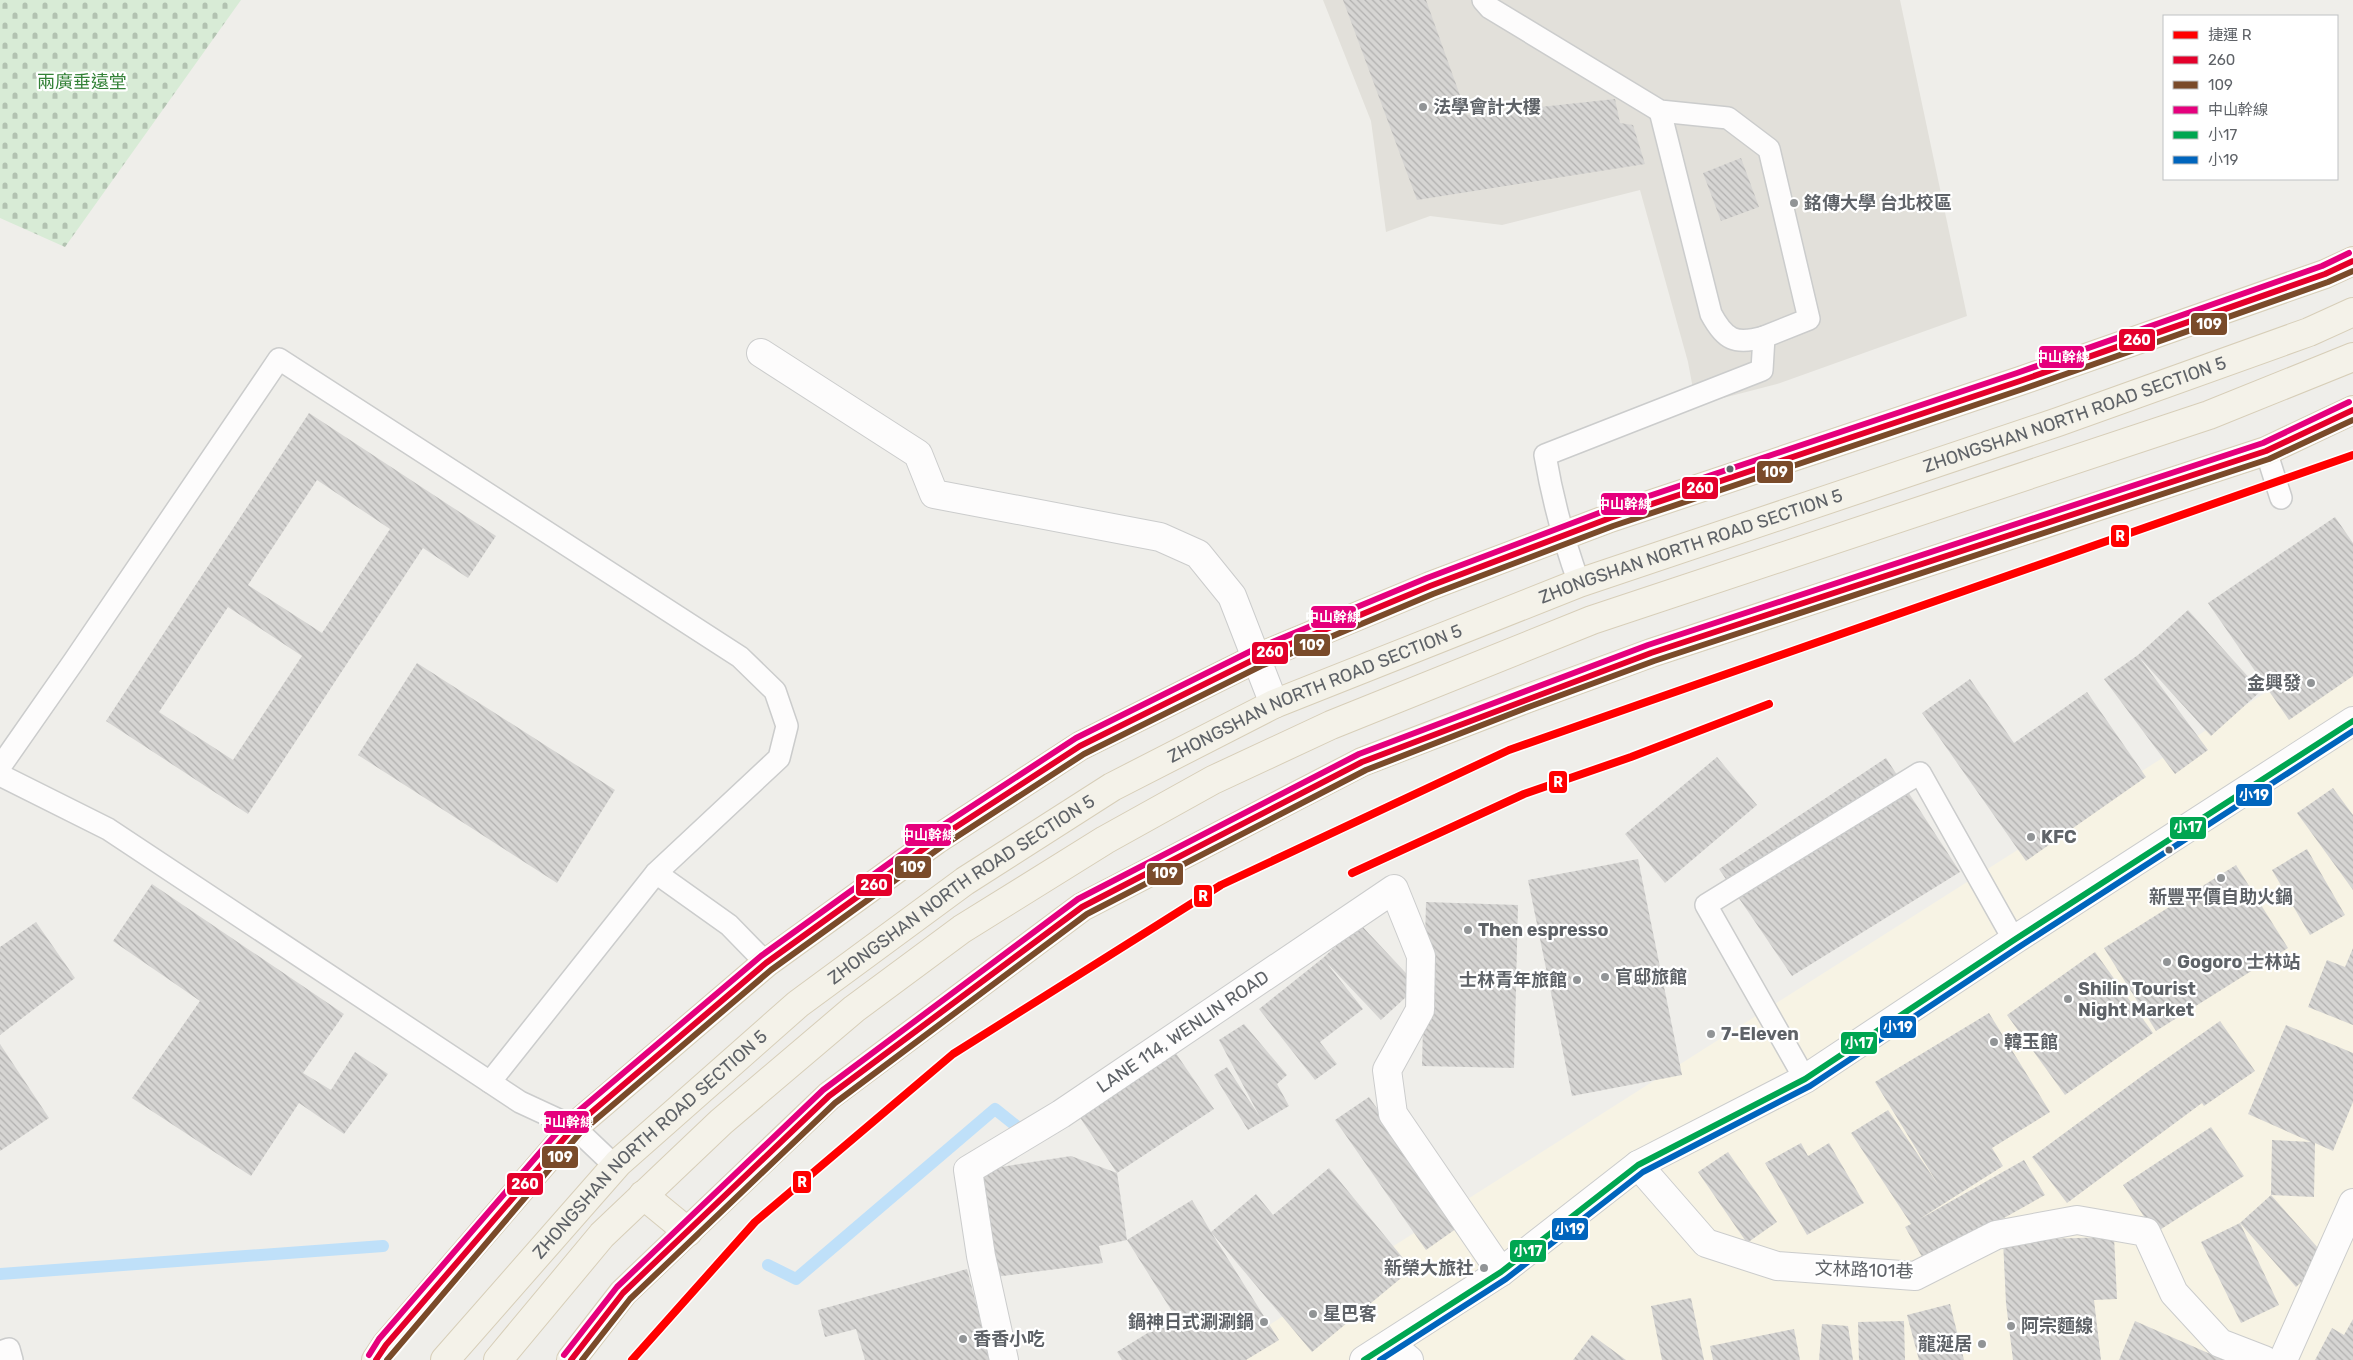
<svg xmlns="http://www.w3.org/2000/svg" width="2353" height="1360" font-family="Rubik,'Noto Sans TC',sans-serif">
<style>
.commercial{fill:#f7f3e4}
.education{fill:#e2e0da}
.cemetery{fill:url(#cemetery-stones)}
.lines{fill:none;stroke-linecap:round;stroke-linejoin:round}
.stream{stroke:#bfe0f9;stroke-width:12}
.building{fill:url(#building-back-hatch);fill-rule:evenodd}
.lane-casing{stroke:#cbcccc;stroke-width:24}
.street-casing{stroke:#cbcccc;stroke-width:30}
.primary-casing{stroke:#d7ceb8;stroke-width:30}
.lane{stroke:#fdfcfc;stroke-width:21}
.street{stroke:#fdfcfc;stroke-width:28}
.primary{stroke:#f4f2e9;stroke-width:28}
.bus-1-casing{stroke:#fff;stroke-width:10}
.bus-2-casing{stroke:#fff;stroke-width:10}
.bus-3-casing{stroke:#fff;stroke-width:10}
.bus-4-casing{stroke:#fff;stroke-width:10}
.bus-5-casing{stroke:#fff;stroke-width:10}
.bus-1{stroke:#e4002b;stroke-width:6}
.bus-2{stroke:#7a4b2a;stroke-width:6}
.bus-3{stroke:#e5007d;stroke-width:6}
.bus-4{stroke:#00a651;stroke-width:6}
.bus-5{stroke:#0065bd;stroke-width:6}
.metro-1-casing{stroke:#fff;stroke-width:11}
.metro-1{stroke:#f00;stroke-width:8}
.poi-dot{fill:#919496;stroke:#fff;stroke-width:2}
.bus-dot{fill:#5f6368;stroke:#fff;stroke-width:2}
.labels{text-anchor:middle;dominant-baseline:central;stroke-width:4.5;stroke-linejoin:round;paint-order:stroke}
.park-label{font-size:18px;fill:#348238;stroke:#fff}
.poi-label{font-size:18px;font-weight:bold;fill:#5f6368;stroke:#fff;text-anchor:start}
.street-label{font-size:18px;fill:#5f6368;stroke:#fff}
.line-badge{stroke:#fff;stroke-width:2}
.badge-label{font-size:14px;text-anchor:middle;font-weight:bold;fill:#fff}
</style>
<defs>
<pattern id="cemetery-stones" width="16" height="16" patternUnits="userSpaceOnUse" patternTransform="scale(1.25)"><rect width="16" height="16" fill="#d8ebd6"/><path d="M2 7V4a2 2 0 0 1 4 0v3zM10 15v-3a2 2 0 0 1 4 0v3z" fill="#b2c2b1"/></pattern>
<pattern id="building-back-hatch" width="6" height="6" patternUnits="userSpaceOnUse" patternTransform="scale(1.25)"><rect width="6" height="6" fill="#d6d5d3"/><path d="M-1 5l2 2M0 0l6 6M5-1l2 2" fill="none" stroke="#b1b0af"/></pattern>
</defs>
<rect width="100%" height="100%" fill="#efeeea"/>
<path class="commercial" d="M2353,637V1360H1214Z"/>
<path class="education" d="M1323,0H1900L1967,316L1777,384L1696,405L1688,362L1640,190L1502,225L1430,216L1386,232L1371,121Z"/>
<path class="cemetery" d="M0,0H241L65,247L0,218Z"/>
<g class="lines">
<g class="stream">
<path d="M768,1265L796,1279L995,1109L1020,1129"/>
<path d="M0,1274L383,1246"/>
</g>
</g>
<g class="building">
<path d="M1343,0H1426L1467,115L1615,99L1620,123L1633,125L1645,164L1417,200Z"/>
<path d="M1741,158L1759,207L1721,221L1703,173Z"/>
<path d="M309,413L496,536L468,578L423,548L248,814L106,721ZM317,480L390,529L322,633L248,585ZM228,607L302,656L233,760L159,712Z"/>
<path d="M2335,517L2353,543V676L2289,720L2208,603Z"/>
<path d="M2188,610L2261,691L2211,736L2139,657L2208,750L2175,774L2104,679L2138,655Z"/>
<path d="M417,663L615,790L557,883L358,755Z"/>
<path d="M1970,679L2014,743L2087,692L2146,777L2026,861L1922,713Z"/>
<path d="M1717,757L1757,805L1665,883L1625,834Z"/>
<path d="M1886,758L1960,872L1792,976L1719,869Z"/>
<path d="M2333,788L2353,815V890L2297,813Z"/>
<path d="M2307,849L2345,915L2310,935L2272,870Z"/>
<path d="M1638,859L1682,1075L1572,1096L1528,880Z"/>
<path d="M2236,865L2288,948L2156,1031L2104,948Z"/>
<path d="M152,884L344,1014L303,1073L331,1090L355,1052L388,1074L344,1134L299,1103L251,1176L132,1098L200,1001L113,941Z"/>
<path d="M1426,902L1518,905L1514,1068L1422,1066Z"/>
<path d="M36,922L75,978L0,1035V947Z"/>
<path d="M1360,924L1418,986L1381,1020L1325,961L1363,1009L1320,1042L1337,1064L1315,1080L1259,1009L1323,958Z"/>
<path d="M2353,948V1025L2308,1007L2327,960L2345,967Z"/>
<path d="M2095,952L2153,1033L2065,1095L2007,1015Z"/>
<path d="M1989,1013L2050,1112L1992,1148L2003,1166L1918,1220L2024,1160L2045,1195L1925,1262L1905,1227L1911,1224L1851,1133L1888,1110L1939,1186L1875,1082Z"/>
<path d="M2220,1021L2255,1071L2204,1106L2202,1103L2067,1203L2032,1157L2146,1073Z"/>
<path d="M1244,1024L1287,1075L1277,1084L1289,1106L1248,1130L1214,1075L1227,1067L1260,1117L1219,1040Z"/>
<path d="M2286,1025L2353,1053V1102L2333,1151L2315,1143L2314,1197L2271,1195L2272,1140L2311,1142L2248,1114Z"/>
<path d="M0,1044L49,1118L0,1151Z"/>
<path d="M1175,1052L1214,1109L1117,1173L1127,1240L1099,1246L1103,1263L995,1277L975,1171L1071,1156L1117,1173L1079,1116Z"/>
<path d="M1369,1097L1460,1226L1426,1250L1335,1120Z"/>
<path d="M2211,1127L2244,1176L2155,1233L2123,1185Z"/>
<path d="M1801,1143L1808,1156L1829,1143L1864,1203L1807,1235L1765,1163Z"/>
<path d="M1728,1152L1777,1222L1747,1243L1698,1172Z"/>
<path d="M1329,1168L1412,1269L1312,1352L1211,1232L1279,1340L1246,1360H1122L1117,1352L1175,1316L1127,1240L1192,1200L1211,1232L1256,1194L1273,1215Z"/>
<path d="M2271,1195L2327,1258L2296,1287L2240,1223Z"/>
<path d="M2240,1223L2279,1305L2241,1323L2201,1242Z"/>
<path d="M2114,1237L2117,1299L2094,1300L2101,1360H2013L2006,1303L2003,1240Z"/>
<path d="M967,1269L991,1360H865L856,1329L825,1337L818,1310Z"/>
<path d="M1691,1298L1704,1360H1662L1651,1306Z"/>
<path d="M1950,1304L1964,1360H1919L1907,1315Z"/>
<path d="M2353,1319V1360H2315L2332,1328L2344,1335Z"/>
<path d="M1904,1321L1905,1360H1859L1858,1322Z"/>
<path d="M2135,1321L2224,1360H2119Z"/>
<path d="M1822,1324L1848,1326L1853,1360H1819Z"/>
<path d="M1794,1329L1800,1360H1713L1710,1346Z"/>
<path d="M1592,1335L1626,1360H1573Z"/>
</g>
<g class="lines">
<g class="lane-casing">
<g id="lane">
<path d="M1483,0L1490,8L1660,111L1728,118L1769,149L1809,319L1764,337L1762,370L1545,455C1553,502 1563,539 1579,583"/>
<path d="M1660,111L1711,314C1725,340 1735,345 1764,337"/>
<path d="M2266,451L2281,498"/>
<path d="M0,767L74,661L279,359L740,657L775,691L787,726L779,758L656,873L490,1082"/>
<path d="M0,775L108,829L520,1102L574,1127L615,1166"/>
<path d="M656,873L729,925L766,963"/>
<path d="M1805,1079L1706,905L1920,773L2014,940"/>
<path d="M0,1352L9,1349L12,1360"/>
</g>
</g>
<g class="street-casing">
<g id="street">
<path d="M761,353L918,454L934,494L1160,537L1198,554L1232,596L1274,704"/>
<path d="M1638,1165L1706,1243L1777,1266L1915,1276L1996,1235L2077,1220L2146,1232L2174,1293L2220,1343L2264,1360"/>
<path d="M1390,1344L1409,1360"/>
<path id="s1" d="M1004,1360L981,1256L968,1170L1061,1114L1394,889L1421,956L1420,1010L1387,1070L1393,1114L1501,1272"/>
<path d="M1364,1360L1501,1272L1638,1165L1805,1079L2014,940L2353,721"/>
<path d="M2283,1360L2353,1203"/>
</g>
</g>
<g class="primary-casing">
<g id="primary">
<path d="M643,1195L688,1232"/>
<path d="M376,1360L386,1345L574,1127L766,963L936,840L1080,746L1257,658L1430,586L1610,518L2020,381L2325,274L2353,261"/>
<path id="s2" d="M445,1360L618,1163L798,1004L965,881L1112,787L1274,704L1579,583L2058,422L2309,332L2353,312"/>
<path d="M498,1360L602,1235L721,1122L854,1009L962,929L1105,840L1213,780L1331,725L1592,620L2209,415L2353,357"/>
<path d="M571,1360L623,1293L829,1096L1082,907L1362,762L1523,700L1651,653L2266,451L2353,410"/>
</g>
</g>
<use href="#lane" class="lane"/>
<use href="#street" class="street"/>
<use href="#primary" class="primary"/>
<g class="bus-1-casing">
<g id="bus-1">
<path d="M376,1360L386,1345L574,1127L766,963L936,840L1080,746L1257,658L1430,586L1610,518L2020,381L2325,274L2353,261"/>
<path d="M571,1360L623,1293L829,1096L1082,907L1362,762L1651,653L2266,451L2353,410"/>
</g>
</g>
<g class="bus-2-casing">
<g id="bus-2">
<path d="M387,1360L580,1133L771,970L941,847L1084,754L1261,666L1433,594L1613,526L2023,389L2328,282L2353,271"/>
<path d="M582,1360L630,1299L835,1103L1087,914L1366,770L1526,708L1654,661L2269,459L2353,420"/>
</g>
</g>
<g class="bus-3-casing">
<g id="bus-3">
<path d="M369,1355L379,1339L568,1120L761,956L931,833L1076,738L1253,650L1427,578L1607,510L2017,373L2322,266L2349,253"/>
<path d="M564,1355L617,1287L823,1090L1078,899L1359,754L1648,645L2263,443L2349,402"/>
</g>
</g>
<g class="bus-4-casing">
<path id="bus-4" d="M1364,1360L1501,1272L1638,1165L1805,1079L2014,940L2353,721"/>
</g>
<g class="bus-5-casing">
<path id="bus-5" d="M1380,1360L1506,1279L1643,1172L1810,1086L2019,947L2353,731"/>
</g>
<use href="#bus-1" class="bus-1"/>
<use href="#bus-2" class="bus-2"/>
<use href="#bus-3" class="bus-3"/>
<use href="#bus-4" class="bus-4"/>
<use href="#bus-5" class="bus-5"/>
<g class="metro-1-casing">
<g id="metro-1">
<path d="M1352,873L1524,794L1631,757L1769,704"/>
<path d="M632,1360L755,1222L953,1054L1221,885L1509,750L2353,455"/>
</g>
</g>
<use href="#metro-1" class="metro-1"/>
</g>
<g class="poi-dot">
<circle cx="1423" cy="107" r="5"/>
<circle cx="1794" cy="203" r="5"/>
<circle cx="2311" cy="683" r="5"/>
<circle cx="2031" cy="837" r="5"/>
<circle cx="2221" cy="878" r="5"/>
<circle cx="1468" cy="930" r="5"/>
<circle cx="2167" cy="962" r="5"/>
<circle cx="1605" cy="977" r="5"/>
<circle cx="1577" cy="980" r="5"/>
<circle cx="2068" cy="999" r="5"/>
<circle cx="1711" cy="1034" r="5"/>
<circle cx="1994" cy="1042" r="5"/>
<circle cx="1484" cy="1268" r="5"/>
<circle cx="1313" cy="1314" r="5"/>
<circle cx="1264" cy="1322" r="5"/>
<circle cx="2011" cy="1326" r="5"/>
<circle cx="963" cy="1339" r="5"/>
<circle cx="1982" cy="1344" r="5"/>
</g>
<g class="bus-dot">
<circle cx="1730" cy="469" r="4.5"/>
<circle cx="2169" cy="850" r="4.5"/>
</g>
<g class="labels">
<g class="park-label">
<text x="82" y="82">兩廣垂遠堂</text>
</g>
<g class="poi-label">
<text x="1433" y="107">法學會計大樓</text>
<text x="1804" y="203">銘傳大學 台北校區</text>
<text x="2301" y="683" text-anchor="end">金興發</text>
<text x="2041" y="837">KFC</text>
<text x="2221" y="897" text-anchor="middle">新豐平價自助火鍋</text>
<text x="1478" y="930">Then espresso</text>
<text x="2177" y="962">Gogoro 士林站</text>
<text x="1615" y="977">官邸旅館</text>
<text x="1567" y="980" text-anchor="end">士林青年旅館</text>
<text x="2078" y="989">Shilin Tourist<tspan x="2078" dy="21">Night Market</tspan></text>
<text x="1721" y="1034">7-Eleven</text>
<text x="2004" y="1042">韓玉館</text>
<text x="1474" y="1268" text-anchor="end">新榮大旅社</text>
<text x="1323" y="1314">星巴客</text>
<text x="1254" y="1322" text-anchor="end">鍋神日式涮涮鍋</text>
<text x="2021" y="1326">阿宗麵線</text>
<text x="973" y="1339">香香小吃</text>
<text x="1972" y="1344" text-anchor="end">龍涎居</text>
</g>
<g class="street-label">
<text stroke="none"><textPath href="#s2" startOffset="1918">ZHONGSHAN NORTH ROAD SECTION 5</textPath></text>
<text stroke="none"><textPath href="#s2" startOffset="1512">ZHONGSHAN NORTH ROAD SECTION 5</textPath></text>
<text stroke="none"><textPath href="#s2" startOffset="1108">ZHONGSHAN NORTH ROAD SECTION 5</textPath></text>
<text stroke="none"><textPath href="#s2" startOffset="702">ZHONGSHAN NORTH ROAD SECTION 5</textPath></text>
<text stroke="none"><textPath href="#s1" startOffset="449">LANE 114, WENLIN ROAD</textPath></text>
<text stroke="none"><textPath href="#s2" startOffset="298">ZHONGSHAN NORTH ROAD SECTION 5</textPath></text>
<text transform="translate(1864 1270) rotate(2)">文林路101巷</text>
</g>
</g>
<g class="line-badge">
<rect x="2190" y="312" width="38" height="24" rx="5" fill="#7a4b2a"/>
<rect x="2118" y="328" width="38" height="24" rx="5" fill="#e4002b"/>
<rect x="2038" y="345" width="47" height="24" rx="5" fill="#e5007d"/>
<rect x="1756" y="460" width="38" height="24" rx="5" fill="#7a4b2a"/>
<rect x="1681" y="476" width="38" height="24" rx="5" fill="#e4002b"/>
<rect x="1600" y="492" width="48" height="24" rx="5" fill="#e5007d"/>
<rect x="2110" y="524" width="20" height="24" rx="5" fill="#f00"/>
<rect x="1310" y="605" width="47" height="24" rx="5" fill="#e5007d"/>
<rect x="1293" y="633" width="38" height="24" rx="5" fill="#7a4b2a"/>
<rect x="1251" y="641" width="38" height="24" rx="5" fill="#e4002b"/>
<rect x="1548" y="770" width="20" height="24" rx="5" fill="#f00"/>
<rect x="2235" y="783" width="38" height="24" rx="5" fill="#0065bd"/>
<rect x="2169" y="816" width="38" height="24" rx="5" fill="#00a651"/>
<rect x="904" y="823" width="48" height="24" rx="5" fill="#e5007d"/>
<rect x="894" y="855" width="38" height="24" rx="5" fill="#7a4b2a"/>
<rect x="1146" y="862" width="38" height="24" rx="5" fill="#7a4b2a"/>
<rect x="855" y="873" width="38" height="24" rx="5" fill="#e4002b"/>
<rect x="1193" y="884" width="20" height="24" rx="5" fill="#f00"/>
<rect x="1879" y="1015" width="38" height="24" rx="5" fill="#0065bd"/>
<rect x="1840" y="1031" width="38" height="24" rx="5" fill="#00a651"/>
<rect x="543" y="1110" width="47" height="24" rx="5" fill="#e5007d"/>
<rect x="541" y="1145" width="38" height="24" rx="5" fill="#7a4b2a"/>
<rect x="792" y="1170" width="20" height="24" rx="5" fill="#f00"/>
<rect x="506" y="1172" width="38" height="24" rx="5" fill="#e4002b"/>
<rect x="1551" y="1217" width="38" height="24" rx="5" fill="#0065bd"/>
<rect x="1509" y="1239" width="38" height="24" rx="5" fill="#00a651"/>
</g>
<g class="badge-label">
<text x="2209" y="329">109</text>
<text x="2137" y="345">260</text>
<text x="2062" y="362">中山幹線</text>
<text x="1775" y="477">109</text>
<text x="1700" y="493">260</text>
<text x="1624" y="509">中山幹線</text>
<text x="2120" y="541">R</text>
<text x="1333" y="622">中山幹線</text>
<text x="1312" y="650">109</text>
<text x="1270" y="657">260</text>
<text x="1558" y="787">R</text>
<text x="2254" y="800">小19</text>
<text x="2188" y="832">小17</text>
<text x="928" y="840">中山幹線</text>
<text x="913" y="872">109</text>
<text x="1165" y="878">109</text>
<text x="874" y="890">260</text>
<text x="1203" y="901">R</text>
<text x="1898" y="1032">小19</text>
<text x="1859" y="1048">小17</text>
<text x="566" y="1127">中山幹線</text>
<text x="560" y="1162">109</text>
<text x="802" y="1187">R</text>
<text x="525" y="1189">260</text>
<text x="1570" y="1234">小19</text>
<text x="1528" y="1256">小17</text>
</g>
<rect x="2163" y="15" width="175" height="165" fill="#ffffff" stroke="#bfc1c3"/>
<rect x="2173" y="31" width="25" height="8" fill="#ff0000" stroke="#bfc1c3"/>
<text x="2208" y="40" font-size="15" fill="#5f6368">捷運 R</text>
<rect x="2173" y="56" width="25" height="8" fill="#e4002b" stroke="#bfc1c3"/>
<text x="2208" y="65" font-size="15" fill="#5f6368">260</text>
<rect x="2173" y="81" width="25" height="8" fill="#7a4b2a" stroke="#bfc1c3"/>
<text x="2208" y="90" font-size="15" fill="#5f6368">109</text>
<rect x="2173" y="106" width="25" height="8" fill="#e5007d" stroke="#bfc1c3"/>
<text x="2208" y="115" font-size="15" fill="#5f6368">中山幹線</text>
<rect x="2173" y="131" width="25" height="8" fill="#00a651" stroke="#bfc1c3"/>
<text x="2208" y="140" font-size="15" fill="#5f6368">小17</text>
<rect x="2173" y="156" width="25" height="8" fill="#0065bd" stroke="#bfc1c3"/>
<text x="2208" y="165" font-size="15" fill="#5f6368">小19</text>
</svg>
